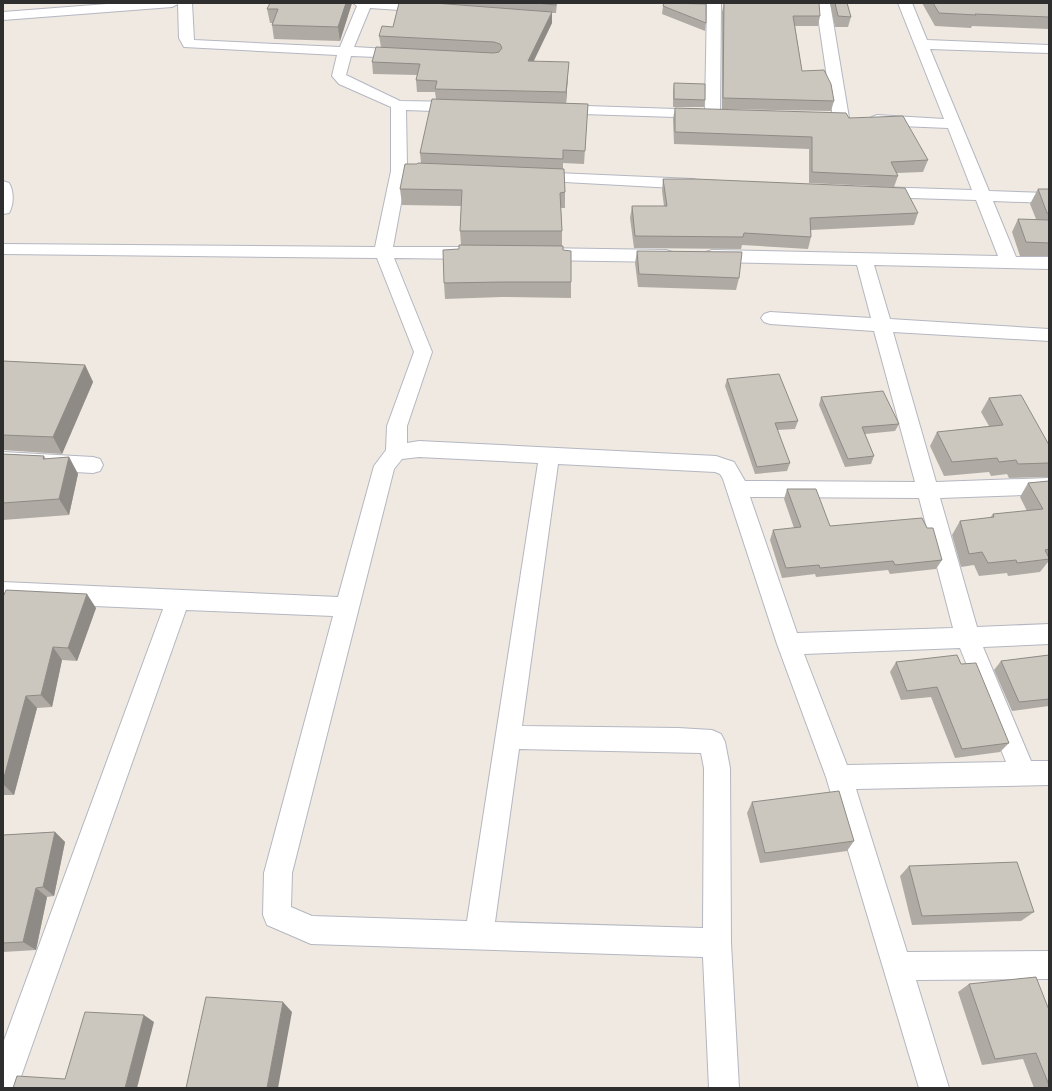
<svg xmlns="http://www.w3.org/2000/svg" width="1052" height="1091" font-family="'Public Sans',sans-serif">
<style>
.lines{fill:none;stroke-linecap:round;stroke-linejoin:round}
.street-casing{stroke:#b4b7c1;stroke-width:2}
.secondary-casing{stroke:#b4b7c1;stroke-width:2}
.street{fill:#fff;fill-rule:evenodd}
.secondary{fill:#fff;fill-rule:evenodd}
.wall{fill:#afaba4}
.shaded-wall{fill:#8e8b86}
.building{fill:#cbc7bf;stroke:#8e8b86}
</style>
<rect width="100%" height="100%" fill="#efe9e1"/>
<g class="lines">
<g class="street-casing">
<g id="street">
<path d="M120,3H192L194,40L340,47L357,6L353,3H415L433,5L435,8L433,11L428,12L370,8L354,47L404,50L409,51L411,54L409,57L404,58L351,56L346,75L400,101L461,102L466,104L469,107L466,110L461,112L406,110L407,166L440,169L442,172L440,175L406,176L393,247H474L480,249L483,253L480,257L474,259L394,258L432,352L407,426V443L419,441L716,456L734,462L745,481L915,482L874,331L770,324L764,322L761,318L764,314L770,312L871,318L857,265L712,262L706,260L703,256L706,252L712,250L998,256L976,200L878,197L872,195L870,192L872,189L878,187L972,190L948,128L877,125L872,123L869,120L872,117L877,115L944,119L898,3H912L927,40L1049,45V53L930,49L989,191L1049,193V203L993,201L1016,257H1049V269L874,265L890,319L1049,329V341L893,332L936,482L1049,478V494L940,498L977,627L1049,624V644L983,647L1031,761H1049V785L856,789L907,952L1049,951V979L916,980L949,1088H919L826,777L777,644L723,479L720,474L715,472L558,464L522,726L678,728L712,730L721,734L725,742L730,768L731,943L739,1088H709L703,957L311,944L267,925L263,915L264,873L333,616L186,610L18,1085L17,1088H3V1043L163,609L3,602V582L338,597L374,466L386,450L387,426L414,352L377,258L3,254V244L375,247L391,171V107L339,84L332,76L337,55L184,47L179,38L178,4L172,7L3,20V12ZM419,457L538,463L467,921L312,916L291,907L292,873L394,469L402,459ZM750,497L919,498L953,628L797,633ZM960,648L1006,762L847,765L804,654ZM519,749L701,753L704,768L703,928L495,922Z"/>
<path d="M707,3H721L720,115L717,118L712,120L706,118L552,113L549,110L552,107L557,105L705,110Z"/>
<path d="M816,3H830L849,118L846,121H836L833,118Z"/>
<path d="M534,172L693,179L699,181L701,184L699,187L693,189L528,180L526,177L528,174Z"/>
<path d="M540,248L666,250L672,252L675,256L672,260L666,262L540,260L534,258L531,254L534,250Z"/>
<path d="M3,452L93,457L100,459L103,465L100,471L93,473L3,468Z"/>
</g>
</g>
<g class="secondary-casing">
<path id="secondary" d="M3,181L9,183C14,191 14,204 9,213L3,214Z"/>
</g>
<use href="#street" class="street"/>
<use href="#secondary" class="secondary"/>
</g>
<g class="wall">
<path d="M352,3L340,41L274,39L272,25V23H270L267,9Z"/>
<path d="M399,3H557L556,13H552V23L534,61L568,74L566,103L588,104L584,164L563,163V169L565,192V208H561L562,231V246L571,282V298L502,297L445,299L444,283L461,245L460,231L461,206L402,205L400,189L417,164L421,163L420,153L436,99L435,92H417L416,80L417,75L373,74L372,62L381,47L379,36L393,27Z"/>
<path d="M724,3L820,16L818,26H795L802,71L834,101L831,111L722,109V12Z"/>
<path d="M830,3H847L851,17L848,27H835Z"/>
<path d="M922,3H1049V29L972,26L971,28L935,26Z"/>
<path d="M663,6L706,23L705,31L662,14Z"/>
<path d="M674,83L705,100L704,107H673V91Z"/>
<path d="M675,108L849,118L928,160L923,172L897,173L898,176L894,187L809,183V149L674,144L673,119Z"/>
<path d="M663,179L918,213L914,225L811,230V237L808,249L742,245L741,249L634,248L630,218L632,206H664L662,191Z"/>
<path d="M1038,189H1049V256H1020L1012,232L1018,219H1036L1030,204Z"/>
<path d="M637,251L739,278L736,290L638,287L635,263Z"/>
<path d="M3,361L85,365L93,382L62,454L3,450Z"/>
<path d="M727,379L798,421L795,429L777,430L790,463L787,471L755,474L725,386Z"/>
<path d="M821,397L899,424L895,431L865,434L874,456L871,464L845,467L819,405Z"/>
<path d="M989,398L1049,445V477L1009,478L1007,474L991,476L989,472L944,476L930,446L937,432L989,426L981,412Z"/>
<path d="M3,454L44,456L46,459L69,457L78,474L69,515L3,520Z"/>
<path d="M1049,481V561L1048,562L1040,572L1008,576L1007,573L979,576L974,565L961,567L952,535L960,521L990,518L993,514L1027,511L1020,497L1028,483Z"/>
<path d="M787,489L830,526L942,560L936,569L890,574L888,570L816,577L815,574L782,578L770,540L773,530L794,528L784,499Z"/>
<path d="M3,597L96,608L77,661L62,660L52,707L37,708L14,795H3Z"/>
<path d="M1049,655V706L1012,711L994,670L1001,661Z"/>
<path d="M896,662L961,664L1009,743L1000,752L955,758L931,697L901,700L890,672Z"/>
<path d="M752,802L854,841L847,851L760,863L747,813Z"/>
<path d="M55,832L65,842L54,896L47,897L36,950L3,952V835Z"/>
<path d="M909,866L1034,912L1021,921L912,925L900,876Z"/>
<path d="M969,984L1049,1010V1088H1034L1023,1059L982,1065L958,992Z"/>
</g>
<g class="shaded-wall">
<path d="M346,3H352L340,41L338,27Z"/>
<path d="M552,12V23L528,72V61Z"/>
<path d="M569,62L568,74L566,104V92Z"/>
<path d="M85,365L93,382L62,454L53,437Z"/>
<path d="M69,457L78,474L69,515L59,499Z"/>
<path d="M87,594L96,608L77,661L68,648Z"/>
<path d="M53,647L62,660L52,707L41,695Z"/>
<path d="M26,696L37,708L14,795L3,784V781Z"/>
<path d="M55,832L65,842L54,896L43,887Z"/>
<path d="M36,888L47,897L36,950L23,942Z"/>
<path d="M283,1002L292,1012L278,1088H267Z"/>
<path d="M144,1015L154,1022L137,1088H125Z"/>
</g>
<g class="building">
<path d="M270,3H346L338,27L272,25L278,9H267Z"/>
<path d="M399,3H434L552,12L528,61L569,62L566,92L435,89L437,81L416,80L420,64L372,62L376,47L494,53L499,52L502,48L500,44L494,42L379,36L382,26L393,27Z"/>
<path d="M536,3H556V5Z"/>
<path d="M664,3L706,4V23L663,6Z"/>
<path d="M724,3H819L820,16H793L802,71L824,70L831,84L834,101L723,98Z"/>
<path d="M835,3H847L851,17L838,16Z"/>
<path d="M933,3H1049V17L975,14L976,15L939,13Z"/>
<path d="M674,83L705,84V100L674,99Z"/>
<path d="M432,99L588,104L585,151L563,150V159L420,153Z"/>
<path d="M675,108L846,113L849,118L903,116L928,160L891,162L898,176L812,172V137L675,132Z"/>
<path d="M418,163L564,169L565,192L560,193L562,231H460L462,190L400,189L405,164H417Z"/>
<path d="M663,179H695L905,188L918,213L810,218L811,237L744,233L743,237L635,236L632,206H667Z"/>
<path d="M1038,189H1049V213H1047Z"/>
<path d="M1018,219L1049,220V243L1026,242Z"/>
<path d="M459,245L563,246V250L571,251V282H501L444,283L443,250L459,249Z"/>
<path d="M637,251L742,252L739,278L639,274Z"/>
<path d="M3,361L85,365L53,437L3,435Z"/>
<path d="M779,374L798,421L775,423L790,463L757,467L727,379Z"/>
<path d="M883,391L899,424L862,427L874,456L848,459L821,397Z"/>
<path d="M1021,395L1049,445V463L1018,464L1016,460L999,462L997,458L952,462L937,432L1003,425L989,398Z"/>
<path d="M3,454L44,456L43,459L69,457L59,499L3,503Z"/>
<path d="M1049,481V549L1045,550L1049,558V559L1017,563L1016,560L988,563L982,552L969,554L960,521L994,517L993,514L1043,509L1028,483Z"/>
<path d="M787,489H816L830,526L922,518L927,528H933L942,560L895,565L893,561L820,568L819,565L786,568L773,530L801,527Z"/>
<path d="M6,590L87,594L68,648L53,647L41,695L26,696L3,781V597Z"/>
<path d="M957,655L961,664L976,663L1009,743L962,749L937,687L907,691L896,662Z"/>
<path d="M1049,655V699L1019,702L1001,661Z"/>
<path d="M839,791L854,841L765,853L752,802Z"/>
<path d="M55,832L43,887L36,888L23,942L3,943V835Z"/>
<path d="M1017,862L1034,912L922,916L909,866Z"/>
<path d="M1036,977L1049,1010V1085L1036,1053L995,1059L969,984Z"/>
<path d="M206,997L283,1002L267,1088H186Z"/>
<path d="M85,1012L144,1015L125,1088H13L17,1076L65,1079Z"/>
</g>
<rect width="1052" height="1091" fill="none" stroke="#2e2e2e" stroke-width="8"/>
</svg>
